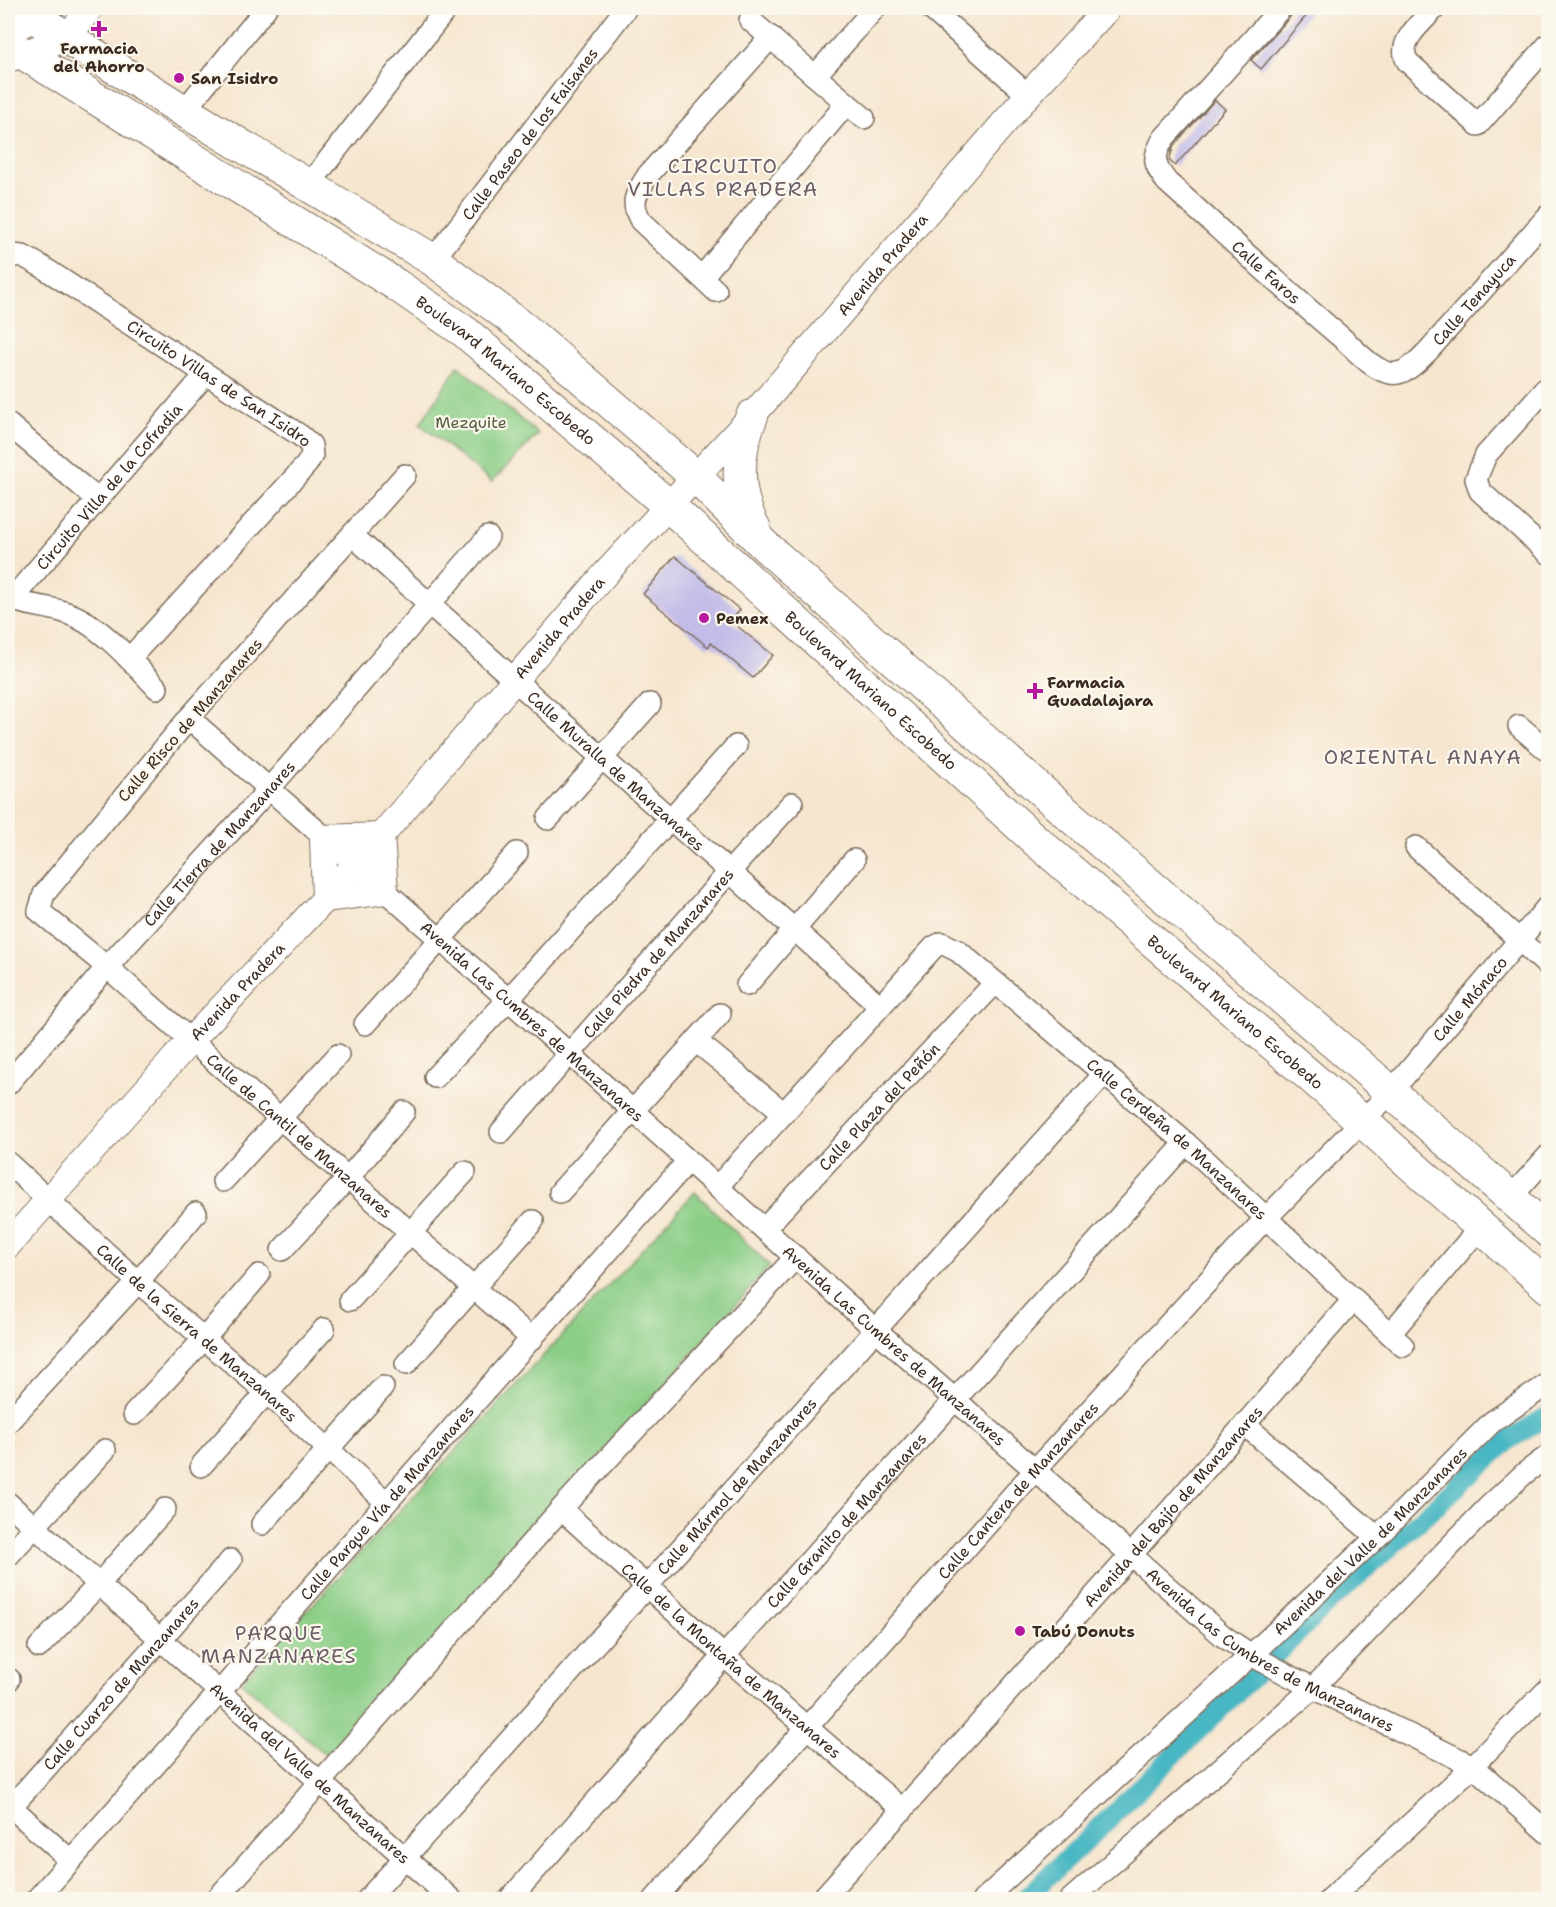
<svg xmlns="http://www.w3.org/2000/svg" width="1556" height="1907" font-family="'Shantell Sans',sans-serif">
<style>
.green{fill:#8bce87;stroke:#637c52;stroke-width:1.5}
.lines{fill:none;stroke-linecap:round;stroke-linejoin:round}
.canal{stroke:#49b7c3;stroke-width:20}
.building{fill:#c2bce8}
.minor-casing{stroke:#7c6c5c;stroke-width:24}
.tertiary-casing{stroke:#7c6c5c;stroke-width:28}
.primary-casing{stroke:#7c6c5c;stroke-width:34}
.minor{stroke:#fff;stroke-width:21}
.tertiary{stroke:#fff;stroke-width:26}
.primary{stroke:#fff;stroke-width:32}
.poi-dot{fill:#b5179e;stroke:#fbf7ec;stroke-width:2}
.labels{text-anchor:middle;dominant-baseline:central;stroke-width:4.5;stroke-linejoin:round;paint-order:stroke}
.poi-label{font-size:16px;font-weight:bold;fill:#3b2a1e;stroke:#fbf7ec;text-anchor:start}
.street-label{font-size:16px;fill:#3b2a1e;stroke:#fbf7ec}
.park-label{font-size:16px;fill:#535b3e;stroke:#fbf7ec}
.quarter-label{font-size:20px;letter-spacing:1.5px;fill:#6a5d65;stroke:#fbf7ec}
</style>
<rect width="100%" height="100%" fill="#fbf7ec"/>
<filter id="ink" filterUnits="userSpaceOnUse"><feTurbulence type="fractalNoise" baseFrequency=".0167" numOctaves="2"/><feDisplacementMap in="SourceGraphic" scale="12" xChannelSelector="R" yChannelSelector="G"/><feConvolveMatrix kernelMatrix="1 2 1 2 8 2 1 2 1" color-interpolation-filters="sRGB"/></filter>
<filter id="wash" filterUnits="userSpaceOnUse"><feTurbulence type="fractalNoise" baseFrequency=".008" numOctaves="4" result="noise"/><feDisplacementMap in="SourceGraphic" scale="24" xChannelSelector="R" yChannelSelector="G"/><feGaussianBlur stdDeviation="1.35" result="paint"/><feColorMatrix in="noise" values="0 0 0 0 0 0 0 0 0 0 0 0 0 0 0 0 0 1.4 0 .05"/><feComposite in="paint" operator="in"/></filter>
<g filter="url(#wash)">
<rect width="100%" height="100%" fill="#f6e6cf"/>
<g class="green">
<path d="M458,366L538,434L492,482L420,424Z"/>
<path d="M695,1192L770,1266L331,1759L241,1682Z"/>
</g>
<g class="lines">
<path class="canal" d="M1023,1900L1090,1837L1329,1602L1510,1439L1548,1416"/>
</g>
<g id="blocks">
<g class="building">
<path d="M1293,8H1313L1261,69L1251,60L1290,17Z"/>
<path d="M1215,100L1225,109L1175,166L1169,160L1174,145Z"/>
<path d="M675,556L740,610L731,621L773,655L753,678L711,643L708,647L643,594Z"/>
</g>
</g>
</g>
<g filter="url(#ink)">
<use href="#blocks" fill-opacity="0" stroke="#7c6c5c" stroke-width="1.5"/>
<g class="lines">
<g class="minor-casing">
<g id="minor">
<path d="M930,8L1028,95"/>
<path id="s1" d="M1281,8L1164,138C1152,158 1153,164 1167,182C1225,234 1282,288 1342,338C1355,349 1372,370 1390,373C1405,376 1418,361 1428,351L1548,216"/>
<path d="M1435,8C1423,21 1395,43 1408,62L1478,125L1548,45"/>
<path d="M750,20L864,118"/>
<path d="M815,76L875,8"/>
<path d="M184,111L266,8"/>
<path d="M308,186L447,8"/>
<path id="s2" d="M8,255L23,256L41,266L301,436L311,445L312,455L307,464L129,659"/>
<path id="s3" d="M433,260L626,8"/>
<path d="M702,277L847,103"/>
<path d="M716,291L641,221C629,201 637,193 648,175L771,37"/>
<path d="M1548,386L1486,455L1476,479L1480,491L1548,553"/>
<path d="M8,424L97,499"/>
<path id="s4" d="M405,475L189,718L44,894L39,911L107,967L532,1339"/>
<path id="s5" d="M352,535L880,1006"/>
<path d="M8,598C26,606 48,606 67,613C100,624 133,663 157,688"/>
<path id="s6" d="M11,600L206,374"/>
<path id="s7" d="M189,718L571,1055L876,1330L1223,1636L1251,1655L1301,1682L1473,1766L1548,1833"/>
<path d="M1519,726L1548,751"/>
<path d="M548,819L650,704"/>
<path d="M1416,847L1548,966"/>
<path d="M747,985L854,860"/>
<path d="M365,1024L517,853"/>
<path d="M696,1041L784,1113"/>
<path d="M435,1077L508,1000L736,746"/>
<path id="s8" d="M8,1084L107,967L269,789L488,537"/>
<path id="s9" d="M501,1132L729,872L792,803"/>
<path id="s10" d="M8,1163L138,1282L267,1393L386,1502"/>
<path d="M223,1181L338,1055"/>
<path id="s11" d="M717,1187L934,947L942,943L958,951L1186,1143L1403,1346"/>
<path d="M560,1192L720,1014"/>
<path d="M1511,1197L1548,1156"/>
<path id="s12" d="M764,1229L995,983"/>
<path d="M282,1250L349,1177L404,1112"/>
<path d="M350,1300L465,1172"/>
<path d="M1390,1334L1481,1226"/>
<path d="M406,1364L533,1221"/>
<path d="M134,1414L204,1339L259,1275"/>
<path d="M8,1422L138,1282L196,1213"/>
<path d="M1245,1425L1377,1537"/>
<path d="M201,1466L324,1329"/>
<path id="s13" d="M8,1503L452,1900"/>
<path id="s14" d="M561,1509L724,1656L903,1810"/>
<path d="M262,1524L383,1387"/>
<path d="M8,1556L105,1450"/>
<path d="M39,1647L99,1584L165,1509"/>
<path d="M8,1681L9,1679"/>
<path d="M8,1804L70,1860"/>
<path id="s15" d="M11,1807L231,1560"/>
<path id="s16" d="M36,1900L688,1161"/>
<path d="M216,1900L561,1509L796,1257"/>
<path id="s17" d="M367,1900L1105,1073"/>
<path id="s18" d="M509,1900L724,1656L1186,1143"/>
<path id="s19" d="M654,1900L1036,1469L1265,1219L1391,1092L1548,906"/>
<path id="s20" d="M821,1900L1131,1555L1354,1299"/>
<path id="s21" d="M983,1900L1251,1655L1377,1537L1492,1422L1548,1384"/>
<path d="M1070,1900L1313,1688L1489,1506L1525,1473L1548,1456"/>
<path d="M1329,1900L1473,1766L1548,1689"/>
</g>
</g>
<g class="tertiary-casing">
<g id="tertiary">
<path d="M8,31L37,17L45,8"/>
<path d="M11,58L67,38L90,8"/>
<path d="M381,836L385,891L325,899L323,838Z"/>
<path id="s22" d="M8,1245L190,1041L325,899L381,836L605,574L752,416L1028,95L1108,8"/>
</g>
</g>
<g class="primary-casing">
<g id="primary">
<path d="M20,8L184,111L433,260L525,329L695,476L764,545L1062,809L1391,1092L1548,1231"/>
<path id="s23" d="M8,44L395,284L465,332L669,506L1034,839L1361,1120L1548,1287"/>
<path d="M752,416C736,454 734,492 755,529"/>
</g>
</g>
<use href="#minor" class="minor"/>
<use href="#tertiary" class="tertiary"/>
<use href="#primary" class="primary"/>
</g>
</g>
<g class="poi-dot">
<path d="M96 20h6v6h6v6h-6v6h-6v-6h-6v-6h6z"/>
<circle cx="179" cy="78" r="6"/>
<circle cx="704" cy="618" r="6"/>
<path d="M1032 682h6v6h6v6h-6v6h-6v-6h-6v-6h6z"/>
<circle cx="1020" cy="1631" r="6"/>
</g>
<g class="labels">
<g class="poi-label">
<text x="99" y="48" text-anchor="middle">Farmacia<tspan x="99" dy="18">del Ahorro</tspan></text>
<text x="191" y="78">San Isidro</text>
<text x="716" y="618">Pemex</text>
<text x="1047" y="682">Farmacia<tspan x="1047" dy="18">Guadalajara</tspan></text>
<text x="1032" y="1631">Tabú Donuts</text>
</g>
<g class="street-label">
<text stroke="none"><textPath href="#s3" startOffset="159">Calle Paseo de los Faisanes</textPath></text>
<text stroke="none"><textPath href="#s22" startOffset="1314">Avenida Pradera</textPath></text>
<text stroke="none"><textPath href="#s1" startOffset="358">Calle Faros</textPath></text>
<text stroke="none"><textPath href="#s1" startOffset="633">Calle Tenayuca</textPath></text>
<text stroke="none"><textPath href="#s23" startOffset="596">Boulevard Mariano Escobedo</textPath></text>
<text stroke="none"><textPath href="#s2" startOffset="249">Circuito Villas de San Isidro</textPath></text>
<text stroke="none"><textPath href="#s6" startOffset="150">Circuito Villa de la Cofradia</textPath></text>
<text stroke="none"><textPath href="#s22" startOffset="828">Avenida Pradera</textPath></text>
<text stroke="none"><textPath href="#s23" startOffset="1082">Boulevard Mariano Escobedo</textPath></text>
<text transform="translate(190 720) rotate(-49)">Calle Risco de Manzanares</text>
<text stroke="none"><textPath href="#s5" startOffset="354">Calle Muralla de Manzanares</textPath></text>
<text stroke="none"><textPath href="#s8" startOffset="320">Calle Tierra de Manzanares</textPath></text>
<text stroke="none"><textPath href="#s9" startOffset="238">Calle Piedra de Manzanares</textPath></text>
<text stroke="none"><textPath href="#s22" startOffset="342">Avenida Pradera</textPath></text>
<text stroke="none"><textPath href="#s19" startOffset="1216">Calle Mónaco</textPath></text>
<text stroke="none"><textPath href="#s23" startOffset="1568">Boulevard Mariano Escobedo</textPath></text>
<text stroke="none"><textPath href="#s7" startOffset="458">Avenida Las Cumbres de Manzanares</textPath></text>
<text stroke="none"><textPath href="#s12" startOffset="168">Calle Plaza del Peñón</textPath></text>
<text stroke="none"><textPath href="#s4" startOffset="915">Calle de Cantil de Manzanares</textPath></text>
<text stroke="none"><textPath href="#s11" startOffset="639">Calle Cerdeña de Manzanares</textPath></text>
<text stroke="none"><textPath href="#s10" startOffset="254">Calle de la Sierra de Manzanares</textPath></text>
<text stroke="none"><textPath href="#s7" startOffset="944">Avenida Las Cumbres de Manzanares</textPath></text>
<text stroke="none"><textPath href="#s17" startOffset="555">Calle Mármol de Manzanares</textPath></text>
<text stroke="none"><textPath href="#s19" startOffset="548">Calle Cantera de Manzanares</textPath></text>
<text stroke="none"><textPath href="#s16" startOffset="530">Calle Parque Vía de Manzanares</textPath></text>
<text stroke="none"><textPath href="#s20" startOffset="528">Avenida del Bajío de Manzanares</textPath></text>
<text stroke="none"><textPath href="#s18" startOffset="508">Calle Granito de Manzanares</textPath></text>
<text stroke="none"><textPath href="#s21" startOffset="528">Avenida del Valle de Manzanares</textPath></text>
<text stroke="none"><textPath href="#s7" startOffset="1430">Avenida Las Cumbres de Manzanares</textPath></text>
<text stroke="none"><textPath href="#s14" startOffset="228">Calle de la Montaña de Manzanares</textPath></text>
<text stroke="none"><textPath href="#s15" startOffset="165">Calle Cuarzo de Manzanares</textPath></text>
<text stroke="none"><textPath href="#s13" startOffset="405">Avenida del Valle de Manzanares</textPath></text>
</g>
<g class="park-label">
<text x="471" y="422">Mezquite</text>
</g>
<g class="quarter-label">
<text x="723" y="166">CIRCUITO<tspan x="723" dy="23">VILLAS PRADERA</tspan></text>
<text x="1423" y="757">ORIENTAL ANAYA</text>
<text x="279" y="1633">PARQUE<tspan x="279" dy="23">MANZANARES</tspan></text>
</g>
</g>
<rect width="1556" height="1907" fill="none" stroke="#fbf7ec" stroke-width="30"/>
</svg>
